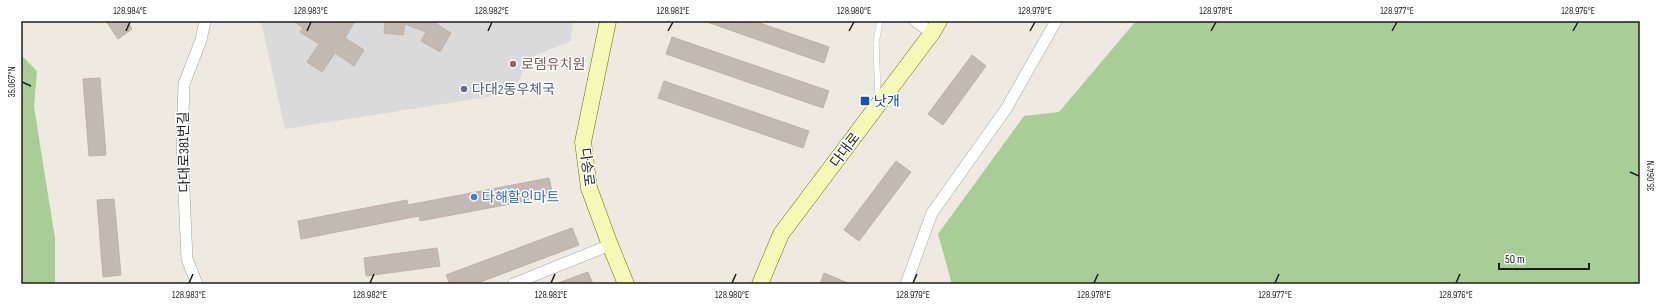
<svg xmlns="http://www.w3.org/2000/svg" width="1661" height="305" font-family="'Sofia Sans Condensed','Noto Sans KR',sans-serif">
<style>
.residential{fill:#dbdada}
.forest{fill:#a8cd97}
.building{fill:#c2b9b2;stroke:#bfb0a5}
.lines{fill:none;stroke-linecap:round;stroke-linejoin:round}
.lane-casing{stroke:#a4a4a4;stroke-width:6}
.street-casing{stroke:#a4a4a4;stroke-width:12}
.secondary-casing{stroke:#677205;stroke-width:17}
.lane{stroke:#fff;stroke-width:5.5}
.street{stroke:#fff;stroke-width:11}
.secondary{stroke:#f6f9b5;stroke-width:16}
.ticks{fill:none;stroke:#1d1d1d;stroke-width:1.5}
.education-dot{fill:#8d6e63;stroke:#fff;stroke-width:1.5}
.service-dot{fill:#5c6f8a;stroke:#fff;stroke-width:1.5}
.transit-dot{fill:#1a4fb4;stroke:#fff;stroke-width:1.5}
.shop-dot{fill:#3f7fe0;stroke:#fff;stroke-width:1.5}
.labels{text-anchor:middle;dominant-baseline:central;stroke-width:3;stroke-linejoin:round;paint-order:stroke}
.education-label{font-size:14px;fill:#785e54;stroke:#fff;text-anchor:start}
.service-label{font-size:14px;fill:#4e5e75;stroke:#fff;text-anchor:start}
.transit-label{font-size:14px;fill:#164399;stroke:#fff;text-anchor:start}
.street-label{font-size:14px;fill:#1d1d1d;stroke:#fff}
.shop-label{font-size:14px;fill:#366cbe;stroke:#fff;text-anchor:start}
.neatline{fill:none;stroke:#1d1d1d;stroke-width:1.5}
.ticks-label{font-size:10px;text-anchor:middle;fill:#1d1d1d}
</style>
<rect width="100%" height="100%" fill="#eeeae2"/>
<path class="residential" d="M261,21H303L300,26L303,28L301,32L320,43L307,62L322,72L335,53L354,65L344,34L348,32L355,21H385L384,33L403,35L405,24L426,32L421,41L439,52L451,33L437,24L438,21H573L571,41L529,58L513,93L285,129Z"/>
<g class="forest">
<path d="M1136,21H1640V284H952L938,234L1024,116L1059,112Z"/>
<path d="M21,55L37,71L34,107L55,238V284H21Z"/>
</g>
<g class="building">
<path d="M106,21H127L132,29L118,39Z"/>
<path d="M293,21H355L345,38L364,50L354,66L335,53L322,72L307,62L319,44L300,32L303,28Z"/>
<path d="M385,21H438L437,24L451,33L440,52L421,41L426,32L405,24L403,35L384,33Z"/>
<path d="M708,21H754L829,47L824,63L707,22Z"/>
<path d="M672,37L829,91L823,108L666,54Z"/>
<path d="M972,55L986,66L943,125L928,114Z"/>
<path d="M100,78L106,155L89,156L83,79Z"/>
<path d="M664,81L809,131L803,148L658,98Z"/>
<path d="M896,161L911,172L859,241L844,230Z"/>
<path d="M549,178L553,196L420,221L419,216L301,239L298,221L407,200L408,205Z"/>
<path d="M114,199L121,275L103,277L97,200Z"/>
<path d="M572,228L579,245L475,284H450L446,275Z"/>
<path d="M437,248L440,266L366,276L364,258Z"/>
<path d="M588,272L593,284H558V283Z"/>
<path d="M824,273L850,284H820Z"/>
</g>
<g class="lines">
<g class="lane-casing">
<path id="lane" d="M878,98L876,43L880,21"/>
</g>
<g class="street-casing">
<g id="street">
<path d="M915,21L932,33"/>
<path d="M197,284L187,259L182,146L184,84L201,40L205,21"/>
<path d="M513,284L610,245"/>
<path d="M906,284L932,213L1006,109L1056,21"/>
</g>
</g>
<g class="secondary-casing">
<g id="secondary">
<path d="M608,21L583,142L589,188L610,245L626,284"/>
<path d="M760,284L781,234L932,33L939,21"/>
</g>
</g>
<use href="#lane" class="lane"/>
<use href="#street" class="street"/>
<use href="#secondary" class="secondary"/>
</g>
<path class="ticks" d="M126,31L130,22M307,31L311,22M488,31L492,22M668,31L673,22M849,31L854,22M1030,31L1035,22M1211,31L1216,22M1392,31L1397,22M1573,31L1578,22M22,82L31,86M1630,172L1639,176M189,283L193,274M370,283L374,274M551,283L555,274M732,283L736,274M913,283L917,274M1094,283L1098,274M1275,283L1279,274M1456,283L1460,274"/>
<circle class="education-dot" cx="513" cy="64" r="4"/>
<circle class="service-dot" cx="464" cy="89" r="4"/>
<rect class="transit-dot" x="860" y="96" width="10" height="10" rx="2"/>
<circle class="shop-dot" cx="474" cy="197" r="4"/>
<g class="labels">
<g class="education-label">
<text x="521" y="64">로뎀유치원</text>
</g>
<g class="service-label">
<text x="472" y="89">다대2동우체국</text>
</g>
<g class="transit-label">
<text x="874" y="101">낫개</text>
</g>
<g class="street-label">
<text transform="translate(845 150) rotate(-53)">다대로</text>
<text transform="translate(184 152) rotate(-91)">다대로381번길</text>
<text transform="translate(587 167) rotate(83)">다송로</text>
</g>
<g class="shop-label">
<text x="482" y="197">다해할인마트</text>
</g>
</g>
<rect width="1661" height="305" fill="none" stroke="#ffffff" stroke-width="44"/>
<path d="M1499 263v6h90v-6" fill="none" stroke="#1d1d1d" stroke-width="2"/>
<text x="1505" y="263" font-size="12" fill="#1d1d1d" stroke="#ffffff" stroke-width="3" paint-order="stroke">50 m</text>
<rect x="22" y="22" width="1617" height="261" class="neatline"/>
<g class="ticks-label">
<text x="130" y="14">128.984°E</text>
<text x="311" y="14">128.983°E</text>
<text x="492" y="14">128.982°E</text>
<text x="673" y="14">128.981°E</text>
<text x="854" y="14">128.980°E</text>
<text x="1035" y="14">128.979°E</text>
<text x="1216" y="14">128.978°E</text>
<text x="1397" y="14">128.977°E</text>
<text x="1578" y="14">128.976°E</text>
<text transform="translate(11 82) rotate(-90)" y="4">35.067°N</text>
<text transform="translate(1650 176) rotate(-90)" y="4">35.064°N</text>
<text x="189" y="298">128.983°E</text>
<text x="370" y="298">128.982°E</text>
<text x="551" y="298">128.981°E</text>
<text x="732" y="298">128.980°E</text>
<text x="913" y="298">128.979°E</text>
<text x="1094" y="298">128.978°E</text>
<text x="1275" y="298">128.977°E</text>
<text x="1456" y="298">128.976°E</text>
</g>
</svg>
